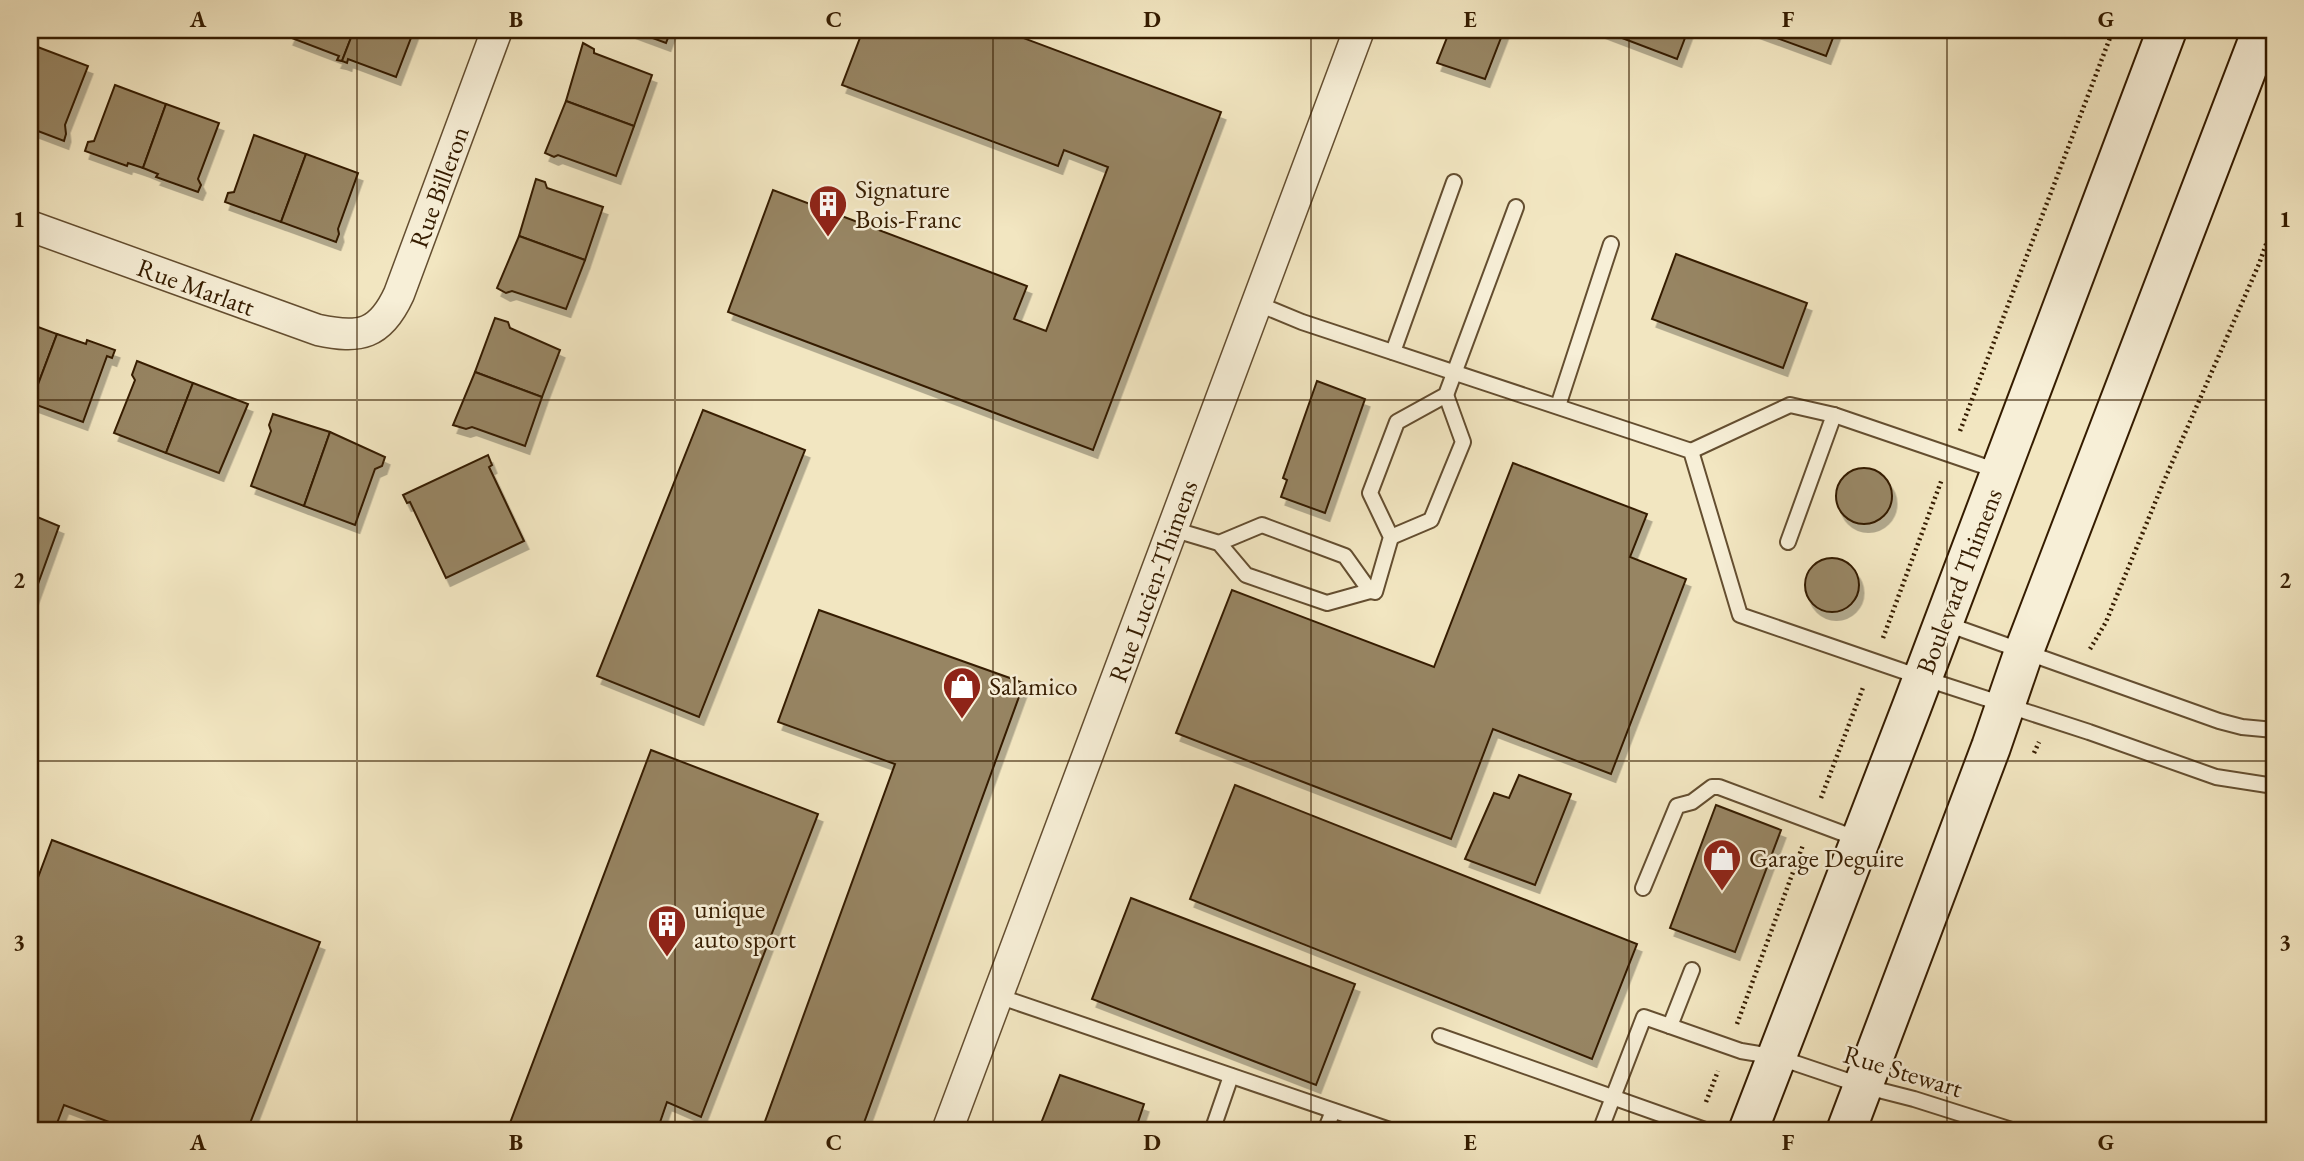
<svg xmlns="http://www.w3.org/2000/svg" width="2304" height="1161" font-family="'EB Garamond',serif">
<style>
.building{fill:#978564;stroke:#351c00;stroke-width:2;filter:url(#shadow)}
.lines{fill:none;stroke-linecap:round;stroke-linejoin:round}
.lane-casing{stroke:#644e30;stroke-width:18}
.street-casing{stroke:#644e30;stroke-width:33}
.secondary-casing{stroke:#351c00;stroke-width:42}
.path{stroke:#351c00;stroke-width:4.5;stroke-dasharray:2 3.5;stroke-linecap:butt}
.lane{stroke:#f7efd7;stroke-width:14}
.street{stroke:#f7efd7;stroke-width:30}
.secondary{stroke:#f7efd7;stroke-width:38}
.grid{fill:none;stroke:#351c00;stroke-width:2;stroke-opacity:0.55}
.labels{text-anchor:middle;dominant-baseline:central;stroke-width:5;stroke-linejoin:round;paint-order:stroke}
.street-label{font-size:26px;fill:#351c00;stroke:#f7efd7}
.poi-label{font-size:26px;fill:#351c00;stroke:#f7efd7;text-anchor:start}
.neatline{fill:none;stroke:#351c00;stroke-width:2.5}
.grid-label{font-size:23px;text-anchor:middle;font-weight:bold;fill:#351c00}
</style>
<defs>
<filter id="shadow"><feDropShadow dx="4.5" dy="8" stdDeviation="0" flood-color="#0004"/></filter>
</defs>
<rect width="100%" height="100%" fill="#f2e6c1"/>
<filter id="stains"><feTurbulence type="fractalNoise" baseFrequency=".00286" numOctaves="4"/><feColorMatrix values="0 0 0 0 .2 0 0 0 0 .09 0 0 0 0 .02 0 0 0 .5 -.17"/></filter>
<radialGradient id="worn" r=".72"><stop offset=".6" stop-color="#630" stop-opacity="0"/><stop offset="1" stop-color="#630" stop-opacity=".3"/></radialGradient>
<g class="building">
<path d="M292,30H354L342,61L337,60L339,56L289,37Z"/>
<path d="M354,30H414L396,77L348,59L347,63L342,61Z"/>
<path d="M631,30H671L666,43Z"/>
<path d="M863,30H1002L1221,112L1093,450L728,312L773,190L1027,286L1014,319L1046,331L1108,167L1064,150L1058,166L842,85Z"/>
<path d="M1450,30H1504L1485,79L1437,63Z"/>
<path d="M1601,30H1688L1677,59Z"/>
<path d="M1755,30H1836L1826,56Z"/>
<path d="M583,43L594,49V53L652,75L634,126L566,101Z"/>
<path d="M35,46L88,66L65,125L66,134L64,141L30,128V60Z"/>
<path d="M115,85L166,104L143,168L128,163L127,166L85,151L88,142L94,141Z"/>
<path d="M566,101L634,126L616,176L558,155L554,157L545,153Z"/>
<path d="M166,104L219,123L198,179L201,185L198,192L156,177L158,174L143,168Z"/>
<path d="M254,135L306,154L281,222L225,202L228,193L234,192Z"/>
<path d="M306,154L358,173L338,229L339,234L336,242L281,222Z"/>
<path d="M536,179L545,182L547,188L603,207L585,260L519,236Z"/>
<path d="M519,236L585,260L566,309L512,291L506,293L497,288Z"/>
<path d="M1676,254L1807,303L1783,368L1652,319Z"/>
<path d="M495,318L508,322L510,328L560,350L542,397L475,372Z"/>
<path d="M30,324L57,334L31,403L30,402Z"/>
<path d="M57,334L86,344L87,340L115,350L112,358L107,356L83,422L31,403Z"/>
<path d="M137,361L193,383L166,453L114,433L135,380L132,375Z"/>
<path d="M475,372L542,397L525,446L472,427L466,429L453,425Z"/>
<path d="M1317,381L1365,399L1325,513L1281,497L1287,480L1283,478Z"/>
<path d="M193,383L248,404L219,473L166,453Z"/>
<path d="M703,410L805,450L699,717L597,676Z"/>
<path d="M273,414L330,432L304,506L251,486L271,431L269,425Z"/>
<path d="M330,432L385,457L382,466L375,469L355,525L304,506Z"/>
<path d="M488,455L492,465L489,467L524,541L446,578L410,502L407,503L403,495Z"/>
<path d="M1513,463L1647,514L1630,557L1686,579L1611,774L1493,729L1451,839L1176,733L1232,590L1434,667Z"/>
<circle cx="1864" cy="496" r="28"/>
<path d="M30,514L59,526L30,606Z"/>
<circle cx="1832" cy="585" r="27"/>
<path d="M819,610L1024,683L861,1131H774L763,1127L895,764L778,722Z"/>
<path d="M651,750L818,814L701,1117L667,1102L657,1131H507Z"/>
<path d="M1519,775L1571,794L1535,885L1465,859L1494,793L1509,798Z"/>
<path d="M1235,785L1637,944L1592,1059L1190,899Z"/>
<path d="M1716,805L1781,830L1735,952L1670,928Z"/>
<path d="M52,840L320,942L247,1131H133L64,1105L54,1131H30V899Z"/>
<path d="M1131,898L1355,984L1316,1085L1092,999Z"/>
<path d="M1060,1075L1144,1104L1135,1131H1038Z"/>
</g>
<g class="lines">
<g class="lane-casing">
<g id="lane">
<path d="M1256,303L1302,322L1691,451L1740,615L1923,678L2089,732L2216,777L2274,786"/>
<path d="M1393,352L1454,182"/>
<path d="M1558,406L1611,244"/>
<path d="M1691,451L1790,405L1834,415L1998,471"/>
<path d="M1172,529L1219,543L1246,575L1327,603L1370,591L1345,556L1262,525L1219,543"/>
<path d="M1391,537L1431,520L1463,442L1446,395"/>
<path d="M1788,542L1834,415"/>
<path d="M1370,591L1375,592L1391,537L1370,493L1397,422L1446,395L1516,207"/>
<path d="M1944,623L2219,721L2242,727L2274,730"/>
<path d="M1643,888L1677,806L1692,802L1712,787H1719L1858,839"/>
<path d="M998,996L1393,1131"/>
<path d="M1670,1026L1692,970"/>
<path d="M1440,1036L1708,1131"/>
<path d="M1212,1131L1231,1076"/>
<path d="M1325,1131L1333,1111"/>
<path d="M1600,1131L1644,1017L1741,1051L1777,1057L1863,1086L1914,1099L2015,1131"/>
</g>
</g>
<g class="street-casing">
<g id="street">
<path d="M30,226L318,330C360,339 380,335 399,294L497,30"/>
<path d="M947,1131L1359,30"/>
</g>
</g>
<g class="secondary-casing">
<g id="secondary">
<path d="M1748,1131L1912,706L2167,30"/>
<path d="M1846,1131L1991,747L2024,651L2262,30"/>
</g>
</g>
<g class="path">
<path d="M1960,431L2113,30"/>
<path d="M1883,638L1942,479"/>
<path d="M2090,649L2106,622L2164,481L2259,264L2274,222"/>
<path d="M2034,753L2039,742"/>
<path d="M1821,798L1864,685"/>
<path d="M1737,1024L1803,845"/>
<path d="M1706,1102L1718,1071"/>
</g>
<use href="#lane" class="lane"/>
<use href="#street" class="street"/>
<use href="#secondary" class="secondary"/>
</g>
<path class="grid" d="M357,30V1131M675,30V1131M993,30V1131M1311,30V1131M1629,30V1131M1947,30V1131M30,400H2274M30,761H2274"/>
<defs>
<g id="building-pin" transform="scale(2.0125)"><path d="M0 17L-7.5 6A9.5 9.5 0 1 1 7.5 6Z" fill="#8f2418" stroke="#f7efd7"/><path d="M-4-6H4V6H1V3H-1V6H-4ZM-2.5-4.3h1.7v1.8h-1.7ZM.8-4.3h1.7v1.8H.8ZM-2.5-1h1.7V.8h-1.7ZM.8-1h1.7V.8H.8Z" fill="#fff"/></g>
<g id="shop-pin" transform="scale(2.0125)"><path d="M0 17L-7.5 6A9.5 9.5 0 1 1 7.5 6Z" fill="#8f2418" stroke="#f7efd7"/><path d="M-5-2.5h2.3a2.7 3.5 0 0 1 5.4 0H5L5.5 6h-11ZM-1.5-2.5h3a1.5 2.3 0 0 0-3 0Z" fill="#fff"/></g>
</defs>
<g fill-rule="evenodd">
<use href="#building-pin" x="828" y="204"/>
<use href="#shop-pin" x="962" y="686"/>
<use href="#shop-pin" x="1722" y="858"/>
<use href="#building-pin" x="667" y="924"/>
</g>
<g class="labels">
<g class="street-label">
<text transform="translate(439 187) rotate(-70)">Rue Billeron</text>
<text transform="translate(196 287) rotate(20)">Rue Marlatt</text>
<text transform="translate(1153 581) rotate(-70)">Rue Lucien-Thimens</text>
<text transform="translate(1959 581) rotate(-69)">Boulevard Thimens</text>
<text transform="translate(1903 1071) rotate(17)">Rue Stewart</text>
</g>
<g class="poi-label">
<text x="855" y="189">Signature<tspan x="855" dy="30">Bois-Franc</tspan></text>
<text x="989" y="686">Salamico</text>
<text x="1749" y="858">Garage Deguire</text>
<text x="694" y="909">unique<tspan x="694" dy="30">auto sport</tspan></text>
</g>
</g>
<rect width="2304" height="1161" fill="none" stroke="#f2e6c1" stroke-width="77"/>
<rect x="38" y="38" width="2228" height="1084" class="neatline"/>
<g class="grid-label">
<text x="198" y="27">A</text>
<text x="516" y="27">B</text>
<text x="834" y="27">C</text>
<text x="1152" y="27">D</text>
<text x="1470" y="27">E</text>
<text x="1788" y="27">F</text>
<text x="2106" y="27">G</text>
<text x="19" y="227">1</text>
<text x="2285" y="227">1</text>
<text x="19" y="588">2</text>
<text x="2285" y="588">2</text>
<text x="19" y="950">3</text>
<text x="2285" y="950">3</text>
<text x="198" y="1150">A</text>
<text x="516" y="1150">B</text>
<text x="834" y="1150">C</text>
<text x="1152" y="1150">D</text>
<text x="1470" y="1150">E</text>
<text x="1788" y="1150">F</text>
<text x="2106" y="1150">G</text>
</g>
<rect width="100%" height="100%" filter="url(#stains)"/>
<rect width="100%" height="100%" fill="url(#worn)"/>
</svg>
